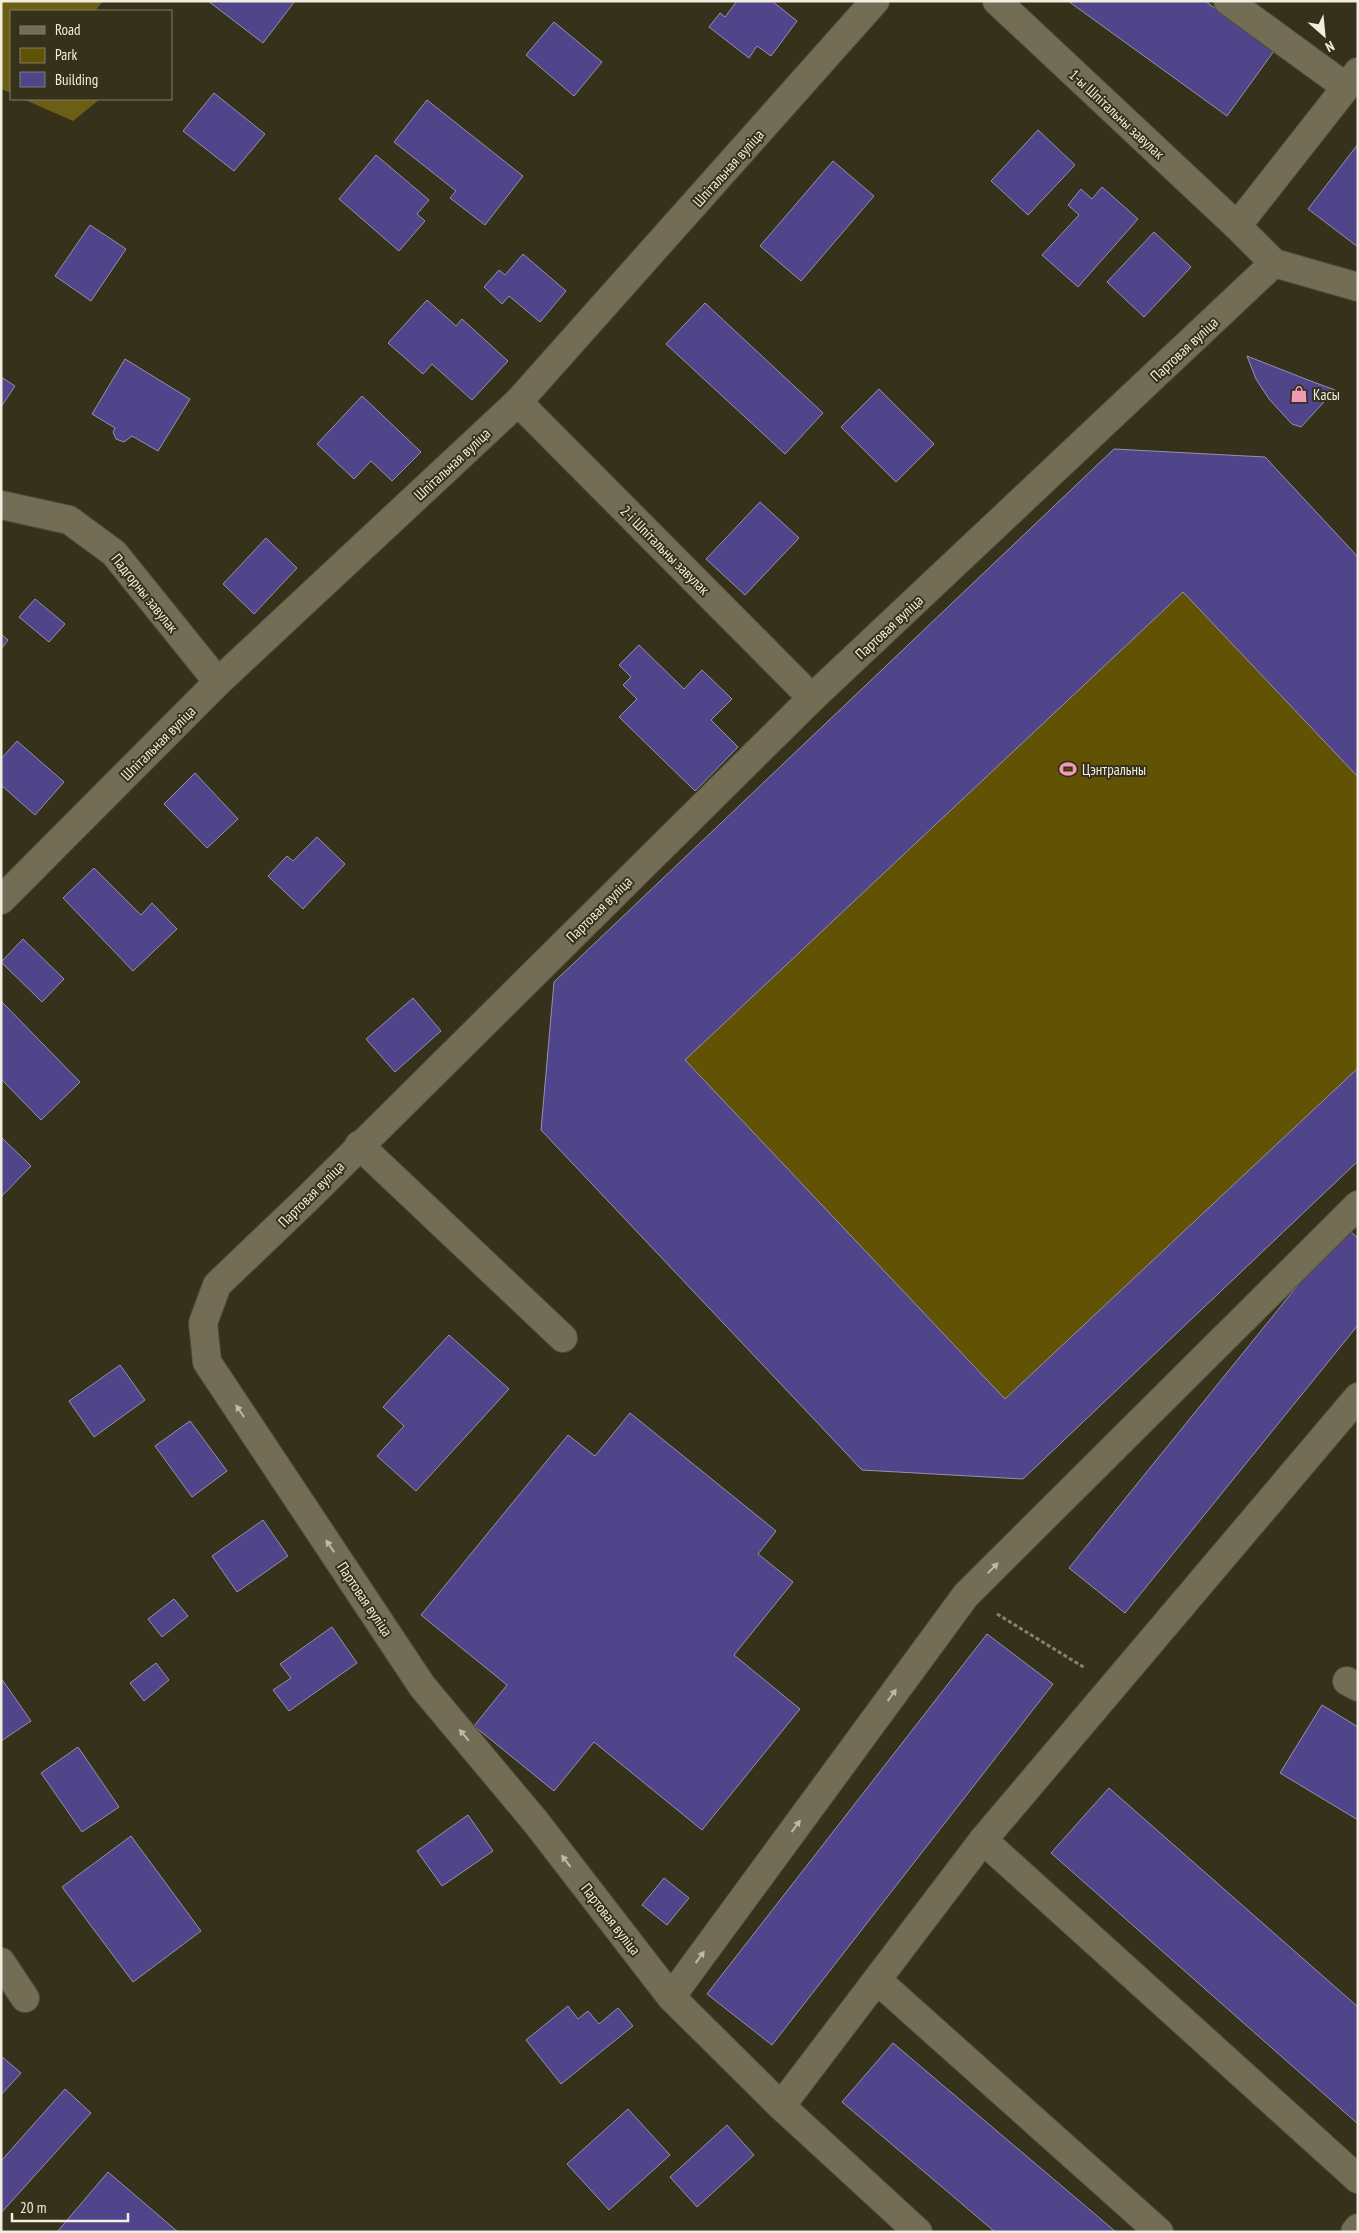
<svg xmlns="http://www.w3.org/2000/svg" width="1359" height="2233" font-family="'PT Sans Narrow',sans-serif">
<style>
.green{fill:#615204}
.forest{fill:#6d5e15}
.building{fill:#50448a;stroke:#9492ab}
.lines{fill:none;stroke-linecap:round;stroke-linejoin:round}
.minor-casing{stroke:#514c39;stroke-width:30}
.path{stroke:#86826f;stroke-width:3;stroke-dasharray:4 2.5;stroke-linecap:butt}
.minor{stroke:#736d55;stroke-width:28}
.oneway{fill:#bfbaa8}
.labels{text-anchor:middle;dominant-baseline:central;stroke-width:4;stroke-linejoin:round;paint-order:stroke}
.street-label{font-size:15px;fill:#f1eee0;stroke:#36311b}
.poi-label{font-size:15px;fill:#f1eee0;stroke:#36311b;text-anchor:start}
</style>
<rect width="100%" height="100%" fill="#36311b"/>
<path class="green" d="M1114,449L1265,457L1358,557V1161L1023,1479L862,1470L541,1130L554,982Z"/>
<g class="forest">
<path d="M1,1H103L95,11H11V93L1,89Z"/>
<path d="M23,99H100L73,121Z"/>
</g>
<g class="building">
<path d="M208,1H295L263,43Z"/>
<path d="M737,1H772L797,21L771,56L757,46L749,58L709,27L720,13L725,17Z"/>
<path d="M1068,1H1205L1274,51L1227,116Z"/>
<path d="M554,22L602,62L574,96L526,55Z"/>
<path d="M214,93L265,134L234,171L183,131Z"/>
<path d="M427,100L523,176L485,225L450,198L456,191L394,142Z"/>
<path d="M1038,130L1075,165L1028,215L991,181Z"/>
<path d="M1358,144V247L1308,209Z"/>
<path d="M376,155L429,200L417,214L425,221L399,251L339,199Z"/>
<path d="M833,161L874,196L801,281L760,246Z"/>
<path d="M1102,187L1138,219L1078,287L1042,255L1079,215L1068,205L1081,189L1092,199Z"/>
<path d="M90,225L126,249L91,301L55,276Z"/>
<path d="M1154,232L1191,267L1144,317L1107,282Z"/>
<path d="M523,254L566,291L540,322L509,296L502,304L484,287L499,270L505,275Z"/>
<path d="M427,300L456,326L462,319L508,361L472,400L432,364L423,374L388,343Z"/>
<path d="M705,303L823,413L785,454L666,344Z"/>
<path d="M1247,356L1308,380L1335,390L1301,427L1292,424L1269,399L1256,379Z"/>
<path d="M125,359L190,399L158,451L132,436L124,442L116,439L113,432L115,428L92,414Z"/>
<path d="M1,377L15,386L1,407Z"/>
<path d="M879,389L934,444L896,482L841,427Z"/>
<path d="M362,396L421,452L392,481L371,461L354,479L317,444Z"/>
<path d="M1114,449L1265,457L1358,557V777L1183,592L685,1060L1005,1399L1358,1068V1161L1023,1479L862,1470L541,1130L554,982Z"/>
<path d="M760,502L799,538L745,595L706,559Z"/>
<path d="M266,538L297,568L254,614L223,584Z"/>
<path d="M35,599L65,624L49,642L19,617Z"/>
<path d="M1,634L8,640L1,649Z"/>
<path d="M639,645L684,689L702,670L732,699L711,720L738,747L695,791L619,717L637,699L623,685L631,677L619,665Z"/>
<path d="M17,741L64,782L35,815L1,785V759Z"/>
<path d="M195,773L238,819L207,848L164,804Z"/>
<path d="M317,837L345,864L303,909L268,876L287,856L293,861Z"/>
<path d="M94,868L141,915L152,903L177,929L133,971L63,898Z"/>
<path d="M23,939L64,979L42,1002L1,962Z"/>
<path d="M413,998L441,1031L395,1072L366,1039Z"/>
<path d="M1,1001L80,1082L41,1120L1,1079Z"/>
<path d="M1,1137L31,1166L1,1197Z"/>
<path d="M1345,1227L1358,1238V1325L1125,1613L1069,1568Z"/>
<path d="M449,1335L509,1389L416,1491L377,1456L404,1426L383,1407Z"/>
<path d="M120,1365L145,1400L94,1437L69,1401Z"/>
<path d="M630,1413L776,1531L758,1554L793,1582L734,1655L800,1709L702,1830L594,1742L554,1791L474,1726L507,1685L421,1615L568,1435L595,1456Z"/>
<path d="M190,1421L227,1471L192,1497L155,1446Z"/>
<path d="M263,1520L288,1556L237,1592L212,1556Z"/>
<path d="M174,1599L188,1616L162,1637L148,1619Z"/>
<path d="M332,1627L357,1663L289,1711L273,1690L291,1678L280,1664Z"/>
<path d="M987,1634L1053,1684L772,2045L707,1994Z"/>
<path d="M156,1663L169,1680L144,1701L130,1683Z"/>
<path d="M1,1678L31,1721L1,1741Z"/>
<path d="M1322,1705L1358,1727V1820L1280,1773Z"/>
<path d="M78,1747L119,1807L82,1832L41,1773Z"/>
<path d="M1109,1788L1358,2007V2124L1051,1853Z"/>
<path d="M468,1815L493,1851L442,1886L417,1851Z"/>
<path d="M131,1836L201,1931L133,1982L62,1887Z"/>
<path d="M664,1878L689,1898L667,1925L642,1905Z"/>
<path d="M568,2006L578,2019L588,2011L599,2024L618,2008L633,2026L561,2084L526,2040Z"/>
<path d="M893,2043L1116,2232H995L842,2102Z"/>
<path d="M1,2056L21,2073L1,2095Z"/>
<path d="M65,2089L91,2113L1,2213V2161Z"/>
<path d="M628,2109L670,2155L609,2210L567,2164Z"/>
<path d="M727,2125L754,2155L697,2207L670,2177Z"/>
<path d="M108,2172L178,2232H57Z"/>
</g>
<g class="lines">
<g class="minor-casing">
<g id="minor">
<path d="M997,1L1237,226L1274,263"/>
<path d="M1228,1L1346,87"/>
<path d="M1237,226L1358,72"/>
<path d="M1274,263L1358,287"/>
<path d="M518,402L812,698"/>
<path d="M1,505L69,520L114,553L218,682"/>
<path d="M1,900L218,682L518,402L875,1"/>
<path d="M359,1145L563,1338"/>
<path d="M1347,1681L1358,1687"/>
<path d="M983,1840L1358,2179"/>
<path d="M1,1962L25,1998"/>
<path d="M877,1980L1159,2232"/>
<path d="M671,1997L966,1595L1358,1205"/>
<path d="M781,2106L983,1840L1358,1397"/>
<path d="M918,2232L781,2106L671,1997L535,1821L422,1686L207,1362L203,1323L217,1285L308,1198L812,698L1274,263"/>
<path d="M1355,2232L1358,2228"/>
</g>
</g>
<path class="path" d="M997,1614L1085,1668"/>
<use href="#minor" class="minor"/>
</g>
<defs><path id="oneway-solid" d="M-6-.8H1V-3.2L6.5 0L1 3.2V.8H-6Z" transform="scale(1.25)"/></defs>
<g class="oneway">
<use href="#oneway-solid" transform="translate(240 1411) rotate(-124)"/>
<use href="#oneway-solid" transform="translate(330 1546) rotate(-124)"/>
<use href="#oneway-solid" transform="translate(993 1568) rotate(-45)"/>
<use href="#oneway-solid" transform="translate(892 1695) rotate(-54)"/>
<use href="#oneway-solid" transform="translate(464 1735) rotate(-130)"/>
<use href="#oneway-solid" transform="translate(796 1826) rotate(-54)"/>
<use href="#oneway-solid" transform="translate(566 1861) rotate(-128)"/>
<use href="#oneway-solid" transform="translate(700 1957) rotate(-54)"/>
</g>
<defs>
<g id="shop-bare" transform="scale(1.35)"><path d="M-5-2.5h2.3a2.7 3.5 0 0 1 5.4 0H5L5.5 6h-11ZM-1.5-2.5h3a1.5 2.3 0 0 0-3 0Z" fill="#f19ab3" stroke="#36311b" stroke-width="2.5" paint-order="stroke"/></g>
<g id="stadium-bare" transform="scale(1.35)"><path d="M0-5a6.5 5 0 1 0 0 10a6.5 5 0 1 0 0-10ZM-3.5-1.8h7v3.6h-7Z" fill="#f19ab3" stroke="#36311b" stroke-width="2.5" paint-order="stroke"/></g>
</defs>
<g fill-rule="evenodd">
<use href="#shop-bare" x="1299" y="394"/>
<use href="#stadium-bare" x="1068" y="769"/>
</g>
<g class="labels">
<g class="street-label">
<text transform="translate(1117 114) rotate(43)">1-ы Шпітальны завулак</text>
<text transform="translate(728 168) rotate(-48)">Шпітальная вуліца</text>
<text transform="translate(1184 349) rotate(-43)">Партовая вуліца</text>
<text transform="translate(452 464) rotate(-43)">Шпітальная вуліца</text>
<text transform="translate(665 550) rotate(45)">2-і Шпітальны завулак</text>
<text transform="translate(145 593) rotate(51)">Падгорны завулак</text>
<text transform="translate(889 627) rotate(-43)">Партовая вуліца</text>
<text transform="translate(158 743) rotate(-45)">Шпітальная вуліца</text>
<text transform="translate(599 909) rotate(-45)">Партовая вуліца</text>
<text transform="translate(311 1194) rotate(-45)">Партовая вуліца</text>
<text transform="translate(365 1599) rotate(56)">Партовая вуліца</text>
<text transform="translate(611 1919) rotate(52)">Партовая вуліца</text>
</g>
<g class="poi-label">
<text x="1313" y="394">Касы</text>
<text x="1082" y="769">Цэнтральны</text>
</g>
</g>
<rect width="1359" height="2233" fill="none" stroke="#f1eee0" stroke-width="5"/>
<rect x="10" y="10" width="162" height="90" fill="#36311b" stroke="#817d6a"/>
<rect x="20" y="26" width="25" height="8" fill="#736d55" stroke="#817d6a"/>
<text x="55" y="35" font-size="15" fill="#f1eee0">Road</text>
<rect x="20" y="48" width="25" height="15" fill="#615204" stroke="#817d6a"/>
<text x="55" y="60" font-size="15" fill="#f1eee0">Park</text>
<rect x="20" y="72" width="25" height="15" fill="#50448a" stroke="#817d6a"/>
<text x="55" y="85" font-size="15" fill="#f1eee0">Building</text>
<g transform="translate(1324 35) rotate(153)" stroke="#36311b" stroke-width="4" paint-order="stroke">
<path d="M0-4L9 19L0 12L-9 19Z" fill="#f1eee0"/>
<text y="-8" font-size="14" font-weight="bold" text-anchor="middle" fill="#f1eee0">N</text>
</g>
<path d="M12 2213v8h116v-8" fill="none" stroke="#f1eee0" stroke-width="2.5"/>
<text x="20" y="2213" font-size="15" fill="#f1eee0" stroke="#36311b" stroke-width="4" paint-order="stroke">20 m</text>
</svg>
